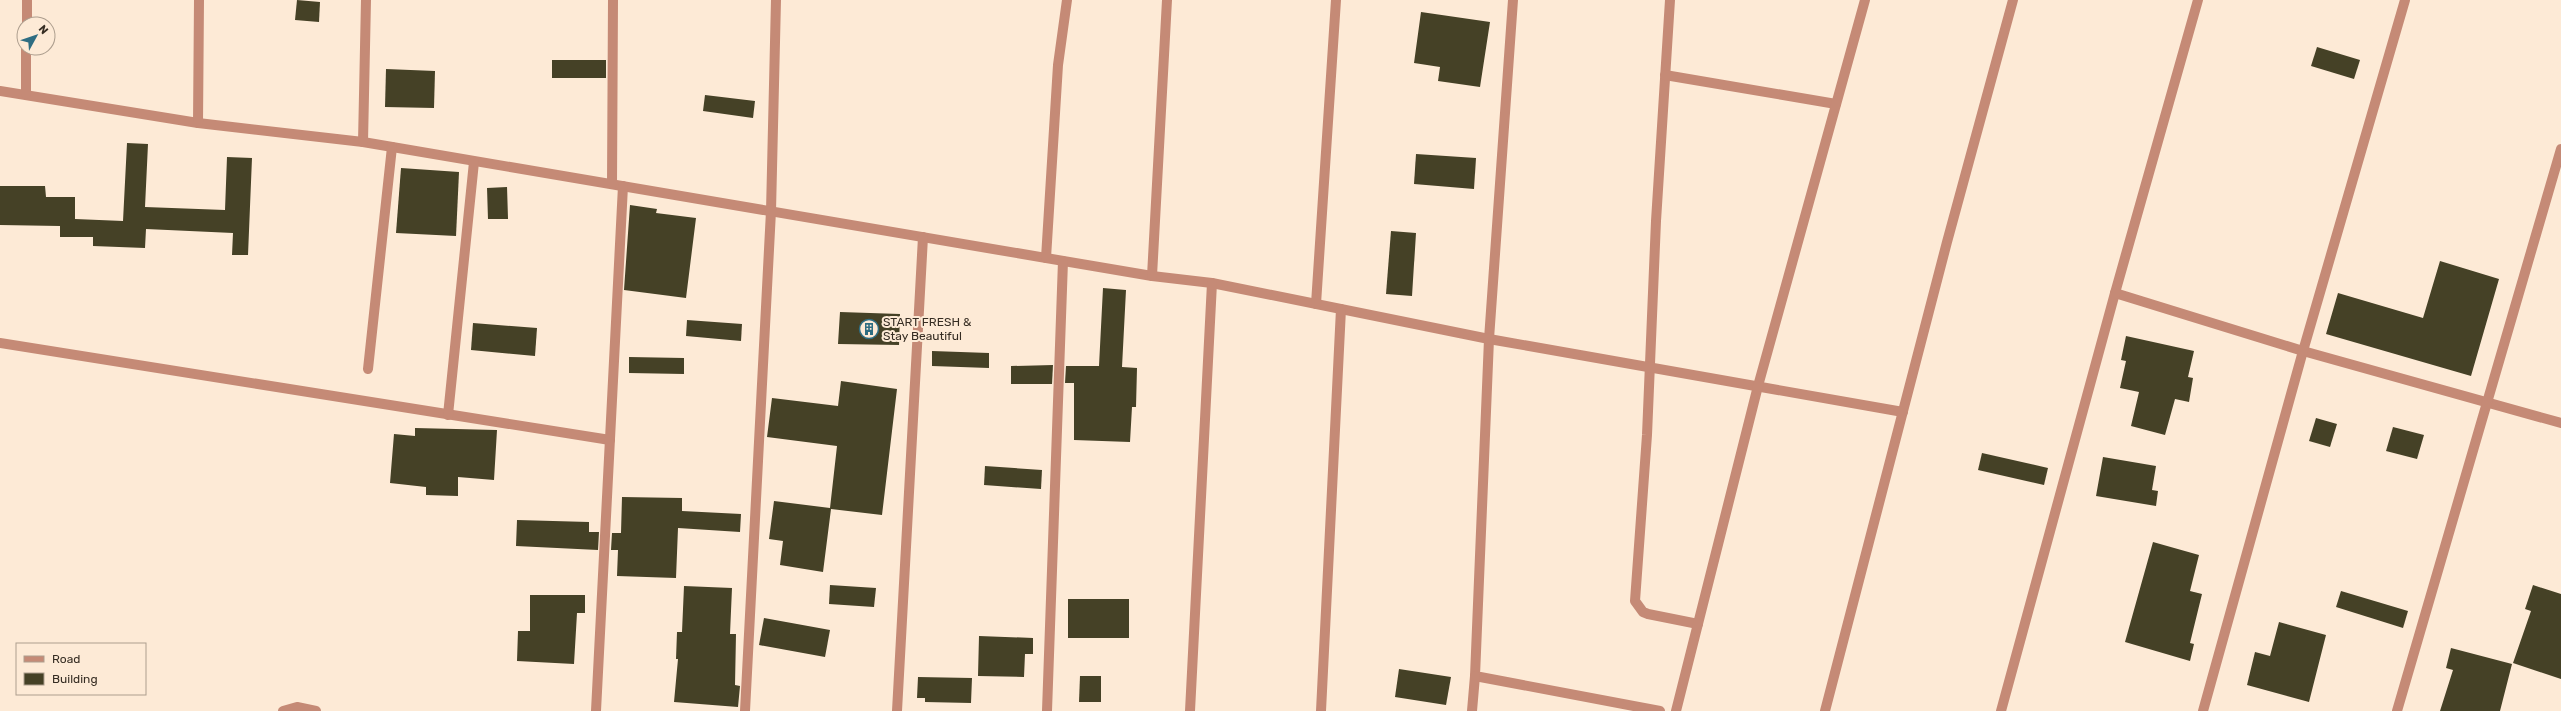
<svg xmlns="http://www.w3.org/2000/svg" width="2561" height="711" font-family="Rubik,sans-serif">
<style>
.building{fill:#454126}
.lines{fill:none;stroke-linecap:round;stroke-linejoin:round}
.minor{stroke:#c58a76;stroke-width:10}
.labels{text-anchor:middle;dominant-baseline:central;stroke-width:4;stroke-linejoin:round;paint-order:stroke}
.poi-label{font-size:12px;fill:#362d23;stroke:#fdead6;text-anchor:start}
</style>
<rect width="100%" height="100%" fill="#fdead6"/>
<g class="building">
<path d="M297,0L320,2L319,22L295,20Z"/>
<path d="M1421,12L1490,22L1480,87L1438,81L1440,67L1414,63Z"/>
<path d="M2317,47L2360,60L2354,79L2311,66Z"/>
<rect x="552" y="60" width="54" height="18"/>
<path d="M386,69L435,71L434,108L385,107Z"/>
<path d="M705,95L755,101L753,118L703,111Z"/>
<path d="M127,143L148,144L145,207L225,210L227,157L252,158L248,255H232L233,233L146,229L145,248L93,246V237H60V226L0,225V186H45L46,197H75V219L123,221Z"/>
<path d="M1416,154L1476,158L1474,189L1414,184Z"/>
<path d="M401,168L459,172L456,236L396,233Z"/>
<path d="M507,187L508,219H488L487,188Z"/>
<path d="M630,205L657,209L656,213L696,218L686,298L624,290Z"/>
<path d="M1391,231L1416,233L1412,296L1386,294Z"/>
<path d="M2440,261L2499,279L2471,376L2326,334L2338,293L2423,318Z"/>
<path d="M1103,288L1126,290L1122,367L1137,368L1136,407H1132L1130,442L1074,440V383H1065L1066,366H1099Z"/>
<path d="M840,312L900,314L899,345L838,344Z"/>
<path d="M687,320L742,324L741,341L686,336Z"/>
<path d="M473,323L537,328L535,356L471,350Z"/>
<path d="M2126,336L2194,351L2188,377L2193,378L2189,402L2175,399L2165,435L2131,426L2139,392L2120,388L2126,361L2121,360Z"/>
<path d="M932,351L989,353V368L932,366Z"/>
<path d="M629,357L684,358V374L629,373Z"/>
<path d="M1053,365L1052,384H1011V366Z"/>
<path d="M841,381L897,389L882,515L831,509L823,572L780,565L783,541L769,539L774,501L830,508L837,446L767,437L772,398L838,406Z"/>
<path d="M2316,418L2337,424L2330,447L2309,441Z"/>
<path d="M2393,427L2424,435L2417,459L2386,451Z"/>
<path d="M415,428L497,430L494,480L458,477V496L426,495V487L390,483L394,434L415,436Z"/>
<path d="M1982,453L2048,468L2044,485L1978,470Z"/>
<path d="M2103,457L2156,466L2152,490L2158,491L2156,506L2096,496Z"/>
<path d="M985,466L1042,470L1041,489L984,485Z"/>
<path d="M622,497L682,498V511L741,514L740,532L678,528L676,578L617,576L618,550H611L612,533H621Z"/>
<path d="M517,520L589,522V532H599L598,550L516,546Z"/>
<path d="M2153,542L2199,555L2190,591L2202,594L2190,643L2194,644L2190,661L2125,642Z"/>
<path d="M830,585L876,588L874,607L829,604Z"/>
<path d="M2533,585L2561,594V679L2513,663L2531,611L2525,609Z"/>
<path d="M684,586L732,588L730,634H736L735,685L740,686L738,707L674,702L678,659H676L677,632H682Z"/>
<path d="M2341,591L2408,611L2403,628L2336,607Z"/>
<path d="M530,595H585V613H577L574,664L517,661L518,631H530Z"/>
<rect x="1068" y="599" width="61" height="39"/>
<path d="M764,618L830,630L825,657L759,645Z"/>
<path d="M2279,622L2326,635L2309,702L2247,685L2255,652L2270,656Z"/>
<path d="M979,636L1033,638V654H1025L1024,677L978,676Z"/>
<path d="M2451,648L2512,664L2500,711H2440L2453,670L2446,668Z"/>
<path d="M1399,669L1451,677L1446,705L1395,697Z"/>
<path d="M1080,676H1101V702H1079Z"/>
<path d="M918,677L972,678L971,703L925,702V698H917Z"/>
</g>
<g class="lines">
<g class="minor">
<path d="M1513,0L1489,339L1475,676L1660,711"/>
<path d="M1670,0L1656,221L1647,435L1635,601L1643,612L1648,614L1698,624"/>
<path d="M27,24V0"/>
<path d="M1665,75L1836,104"/>
<path d="M0,91L198,123L363,142L1152,276L1212,283L1489,339L1903,412"/>
<path d="M26,94V48"/>
<path d="M198,123L199,0"/>
<path d="M363,142L366,0"/>
<path d="M612,184L613,0"/>
<path d="M1046,258L1058,65L1067,0"/>
<path d="M1152,276L1167,0"/>
<path d="M2115,293L2303,351L2561,423"/>
<path d="M1316,304L1336,0"/>
<path d="M0,343L610,440"/>
<path d="M368,369L392,147"/>
<path d="M448,415L474,162"/>
<path d="M283,711L297,707L316,711"/>
<path d="M596,711L623,186"/>
<path d="M745,711L771,211L776,0"/>
<path d="M897,711L923,237"/>
<path d="M1047,711L1063,261"/>
<path d="M1190,711L1212,283"/>
<path d="M1321,711L1341,309"/>
<path d="M1472,711L1475,676"/>
<path d="M1676,711L1758,386L1865,0"/>
<path d="M1825,711L1947,242L2013,0"/>
<path d="M2001,711L2115,293L2198,0"/>
<path d="M2203,711L2303,351L2405,0"/>
<path d="M2397,711L2561,149"/>
</g>
</g>
<defs>
<g id="building-ring" transform="scale(1)"><circle r="9.5" fill="#fdead6" stroke="#2e6d82" stroke-width="1.5"/><path d="M-4-6H4V6H1V3H-1V6H-4ZM-2.5-4.3h1.7v1.8h-1.7ZM.8-4.3h1.7v1.8H.8ZM-2.5-1h1.7V.8h-1.7ZM.8-1h1.7V.8H.8Z" fill="#2e6d82"/></g>
</defs>
<g fill-rule="evenodd">
<use href="#building-ring" x="869" y="329"/>
</g>
<g class="labels">
<g class="poi-label">
<text x="883" y="322">START FRESH &amp;<tspan x="883" dy="14">Stay Beautiful</tspan></text>
</g>
</g>
<rect x="16" y="643" width="130" height="52" fill="#fdead6" stroke="#ad9e8e"/>
<rect x="24" y="656" width="20" height="6" fill="#c58a76" stroke="#ad9e8e"/>
<text x="52" y="663" font-size="12" fill="#362d23">Road</text>
<rect x="24" y="673" width="20" height="12" fill="#454126" stroke="#ad9e8e"/>
<text x="52" y="683" font-size="12" fill="#362d23">Building</text>
<g transform="translate(36 36) rotate(50)"><circle r="19" fill="#fdead6" stroke="#ad9e8e"/>
<path d="M0-3L7 15L0 10L-7 15Z" fill="#2e6d82"/>
<text y="-6" font-size="11" font-weight="bold" text-anchor="middle" fill="#362d23">N</text>
</g>
</svg>
